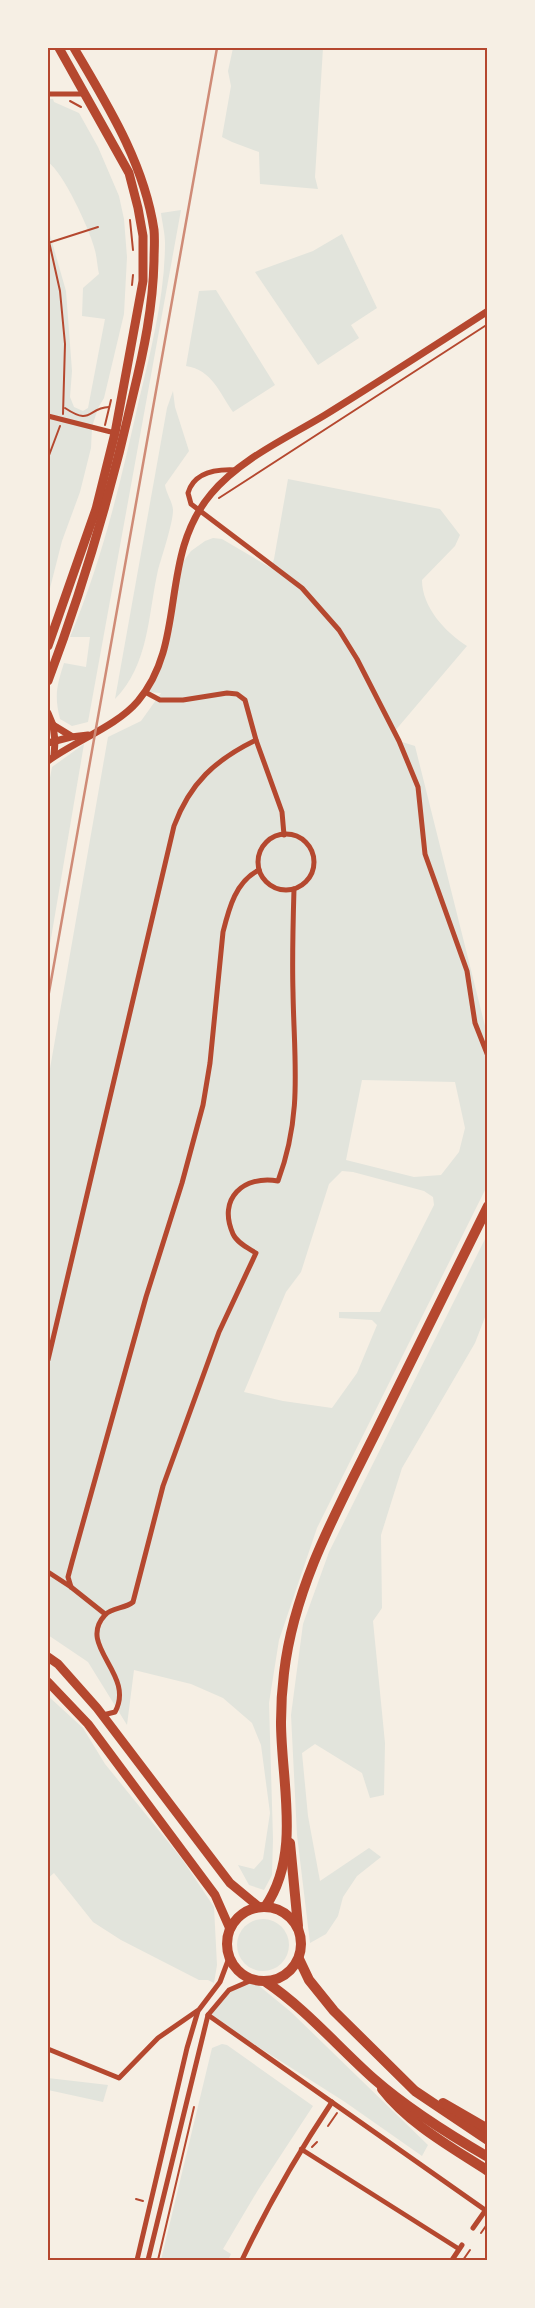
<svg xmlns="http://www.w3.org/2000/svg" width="535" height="2308" font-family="'Nunito Sans',sans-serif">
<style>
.green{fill:#e2e4dc;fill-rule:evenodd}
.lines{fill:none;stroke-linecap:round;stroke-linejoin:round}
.path{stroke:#b5482f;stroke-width:2}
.pedestrian{stroke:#b5482f;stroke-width:4.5}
.minor{stroke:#b5482f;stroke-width:5}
.tertiary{stroke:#b5482f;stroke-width:7}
.secondary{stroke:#b5482f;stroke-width:9}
.trunk{stroke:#b5482f;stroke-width:10}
.motorway{stroke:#b5482f;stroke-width:10}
.rail{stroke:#cf8b77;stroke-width:2.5}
.neatline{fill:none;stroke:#b5482f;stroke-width:2}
</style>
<rect width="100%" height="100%" fill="#f6efe4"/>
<g class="green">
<path d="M233,48H323L315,177L318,189L260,184L259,152L232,142L222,137L231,86L228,71Z"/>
<path d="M48,99H53L54,102L79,113L98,147L119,196L124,219L127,257L124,314L104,398L98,408L92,427L91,448L80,492L62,541L48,596V228L66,291L72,371L70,397L74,407L83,411L88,408L105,319L82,316L83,288L99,274C97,265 97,256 94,247C89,228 63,172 48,162Z"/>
<path d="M181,210L88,722L72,726L60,719C54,695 57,685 64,663L86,667L90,637H70C102,561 121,481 139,400C151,350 165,295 165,243C165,233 162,222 161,213Z"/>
<path d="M342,234L377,308L351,325L359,338L318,365L255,272L313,251Z"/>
<path d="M216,290L275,385L233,412C219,392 212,370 186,366L199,291Z"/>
<path d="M173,391L175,407L189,451L165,485C166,493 173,503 173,510C173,523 162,556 158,570C148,615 149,665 115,699L167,408Z"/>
<path d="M288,479L440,509L460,535L455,546L422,580C422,607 445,632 467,646L394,732L399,741L415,746L487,1034V1186L317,1528L279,1640L269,1703L273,1839L272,1875L264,1890L249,1885L238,1865L254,1869L263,1859L270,1813L261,1745L252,1723L223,1698L191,1684L134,1670L127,1725L88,1662L48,1635V1080L108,737L141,721L161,693L145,692L167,642L177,570L191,551L205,541L213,538L222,539L271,568L274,559ZM362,1080L455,1082L465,1128L459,1152L441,1175L414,1177L346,1160ZM342,1171L353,1172L424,1191L433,1197L434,1205L380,1312H339V1318L372,1320L377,1325L357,1373L332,1408L283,1401L244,1392L286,1292L301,1272L329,1184Z"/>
<path d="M84,744L48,956V788L52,767Z"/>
<path d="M487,1235V1312L475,1343L402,1468L381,1535L382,1608L373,1621L385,1743L384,1795L370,1798L362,1773L315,1744L302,1753L308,1816L320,1881L369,1848L381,1857L357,1876L343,1897L338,1916L326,1934L310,1943L297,1835L291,1715L303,1624L329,1552Z"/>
<path d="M48,1696L83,1728L105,1764L182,1859L214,1907L217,1965L214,1983L208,1980H199L121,1940L93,1922L54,1873L48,1878Z"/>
<circle cx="263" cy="1945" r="26"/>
<path d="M252,1980L291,2012L428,2145L422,2156L345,2102L208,2015L229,1990Z"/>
<path d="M222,2044L227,2045L313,2106L258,2190L223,2249L231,2254L228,2260H161L212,2048Z"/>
<path d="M48,2078L108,2085L103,2102L48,2090Z"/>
</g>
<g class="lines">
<g class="path">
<path d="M70,101L81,107"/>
<path d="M130,220L133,250"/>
<path d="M48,237L60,291L65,344L63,414"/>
<path d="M48,243L98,227"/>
<path d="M132,285L133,275"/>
<path d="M65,408C92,426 87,408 109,407"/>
<path d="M105,425L111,400"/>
<path d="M48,458L60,426"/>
<path d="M219,498L488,324"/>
<path d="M328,2126L337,2113"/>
<path d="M312,2147L317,2142"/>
<path d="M136,2199L143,2201"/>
<path d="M481,2233L488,2223"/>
<path d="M158,2260L194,2107"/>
<path d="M463,2260L470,2250"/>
</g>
<path class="pedestrian" d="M301,2149L459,2249"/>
<g class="minor">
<path d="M48,94H84"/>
<path d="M48,416L115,433"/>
<path d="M236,470C217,469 194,472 188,493L191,504L302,588L339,630L357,659L399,741L418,787L425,854L467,971L475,1023L488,1056"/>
<path d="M145,692L160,700H183L227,693L237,694L245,700L256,740L282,812L284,835"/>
<circle cx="286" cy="862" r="28"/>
<path d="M48,1360L174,826C190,783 215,760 256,740"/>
<path d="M48,1572L71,1587L105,1614"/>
<path d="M71,1587L68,1577L72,1562L146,1297L182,1183L203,1105L210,1063L223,932C229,908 236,881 259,870"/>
<path d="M103,1715L115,1712C136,1674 76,1646 105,1615C112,1607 125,1609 133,1602L163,1486L219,1332L256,1253C248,1248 237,1243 233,1234C217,1198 244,1175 278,1181C303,1114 294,1061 293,992C292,958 293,923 294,889"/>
<path d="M208,2015L488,2212"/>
<path d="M48,2049L119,2078L158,2038L197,2011"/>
<path d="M473,2228L485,2211"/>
<path d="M137,2260L187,2048L198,2011L220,1982L229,1958"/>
<path d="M148,2260L208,2015L229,1990L252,1980"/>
<path d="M242,2260C268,2205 298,2153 332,2102"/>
<path d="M452,2260L462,2245"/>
</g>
<g class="tertiary">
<path d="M48,713L53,725L71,736"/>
<path d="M53,725L55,741L54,756"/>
<path d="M48,743L71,737L88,735"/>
<path d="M48,761C75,741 117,726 138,701C188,642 158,557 211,494C240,459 287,438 325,415C380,381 434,346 488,311"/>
</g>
<g class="secondary">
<path d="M48,646L96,509L115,433L143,281V236L138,208L129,173L59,48"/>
<path d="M48,681C83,588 111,492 133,395C144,350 153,307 154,261C154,251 155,240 154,230C144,163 108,106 74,48"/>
<path d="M48,1657L58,1664L97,1708L230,1883L259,1907"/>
<path d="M48,1682L88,1724L215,1895L230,1929"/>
</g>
<g class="trunk">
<path d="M290,1843L298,1926"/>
<circle cx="264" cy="1944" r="37"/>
<path d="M265,1907C302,1854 281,1782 281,1722C281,1706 282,1689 284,1673C294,1587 337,1510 375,1434C412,1358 450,1282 488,1206"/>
</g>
<g class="motorway">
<path d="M299,1959L309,1980L334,2011L415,2091L488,2140"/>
<path d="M266,1982C306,2009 338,2047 374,2079C407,2108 450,2135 488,2157"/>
<path d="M382,2089C409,2124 451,2147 488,2171"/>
<path d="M443,2103L488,2129"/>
</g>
<path class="rail" d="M48,998L217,48"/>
</g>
<rect width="535" height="2308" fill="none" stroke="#f6efe4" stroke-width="98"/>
<rect x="49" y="49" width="437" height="2210" class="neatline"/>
</svg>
